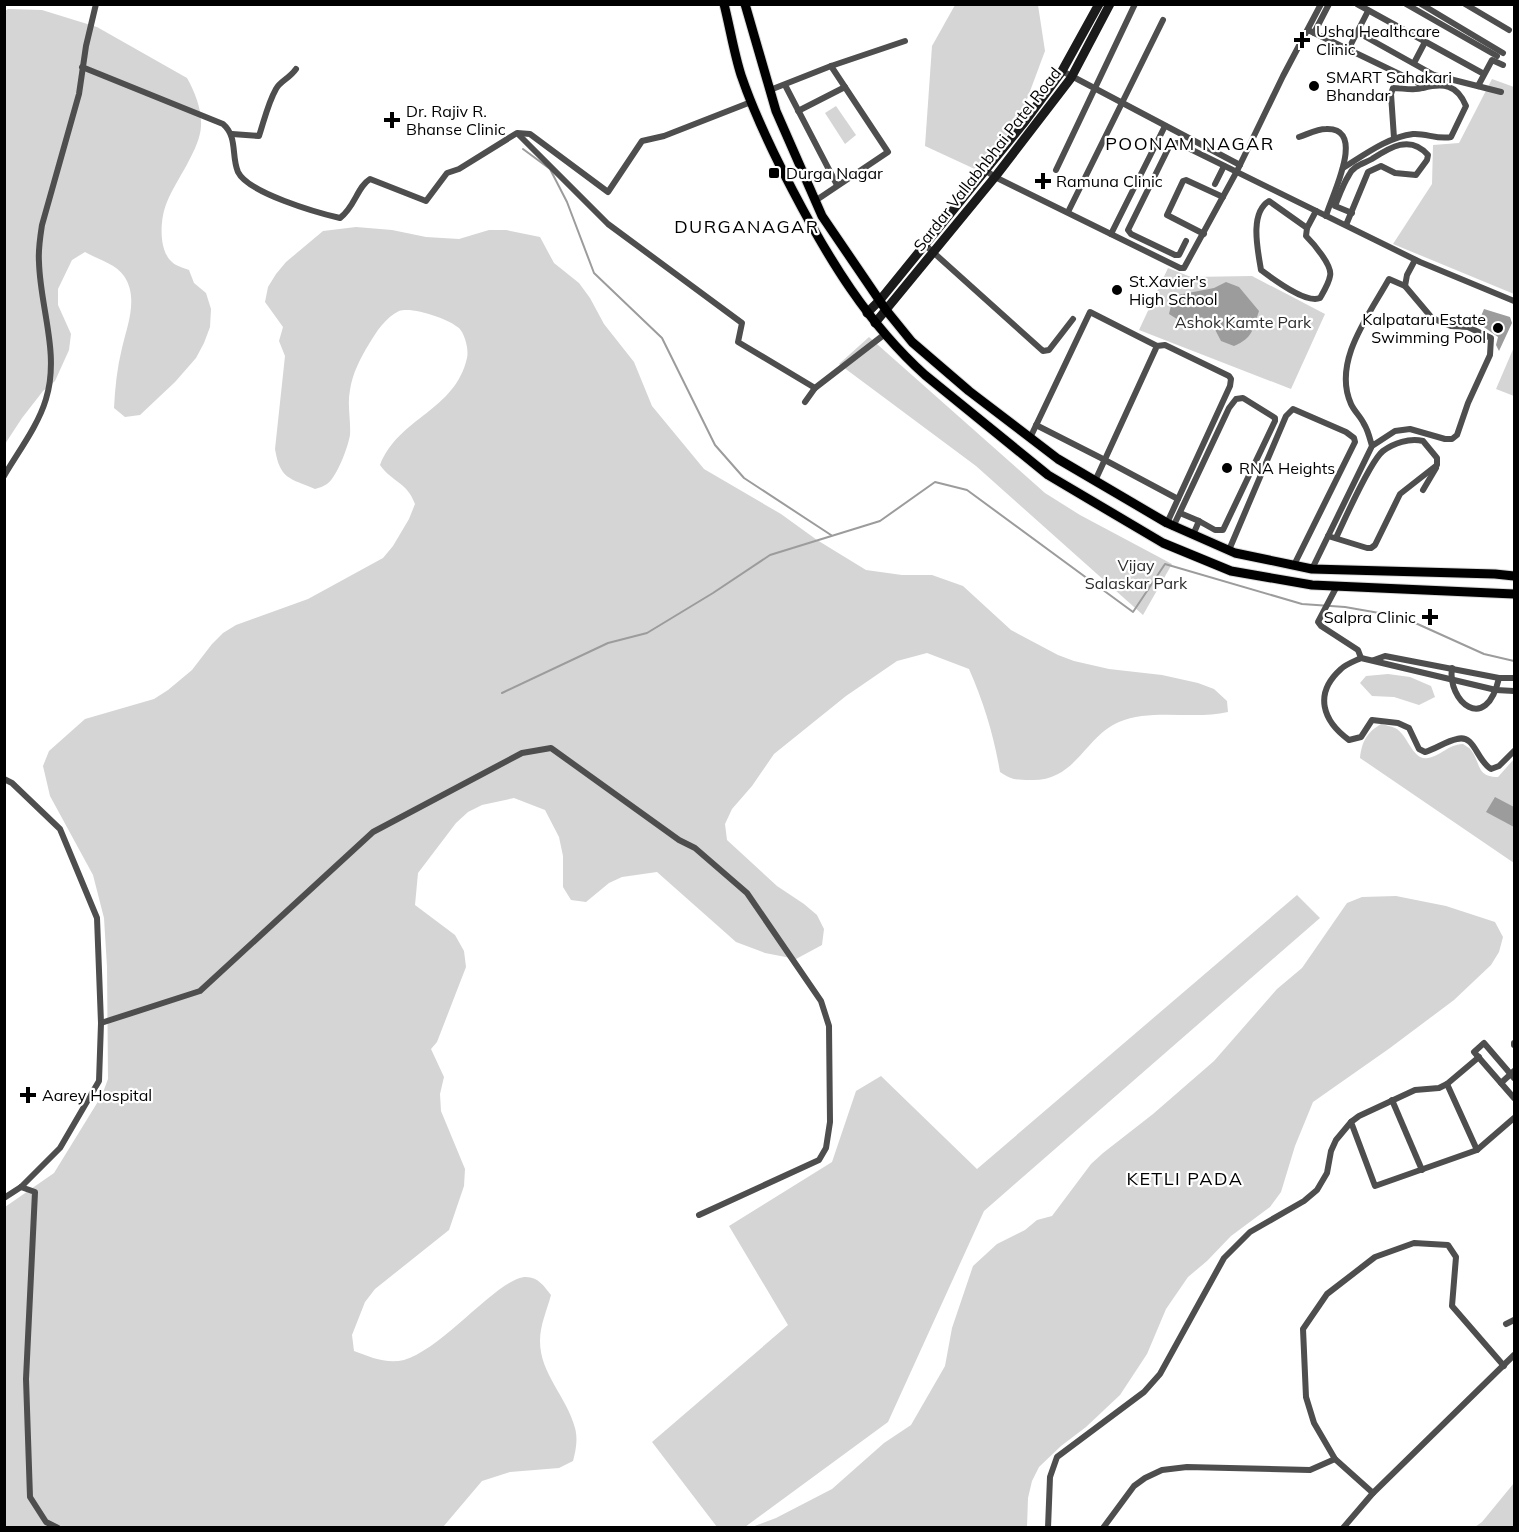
<svg xmlns="http://www.w3.org/2000/svg" width="1519" height="1532" font-family="Mulish,sans-serif">
<style>
.green{fill:#d5d5d5}
.water{fill:#9c9c9c}
.lines{fill:none;stroke-linecap:round;stroke-linejoin:round}
.stream{stroke:#9c9c9c;stroke-width:2}
.primary-casing{stroke:#dbdbdb;stroke-width:11}
.street{stroke:#4e4e4e;stroke-width:6}
.secondary{stroke:#1b1b1b;stroke-width:9}
.primary{stroke:#000;stroke-width:9}
.poi-dot{fill:#000;stroke:#fff;stroke-width:2}
.labels{text-anchor:middle;dominant-baseline:central;stroke-width:4.5;stroke-linejoin:round;paint-order:stroke}
.poi-label{font-size:16px;fill:#000;stroke:#fff;text-anchor:start}
.street-label{font-size:16px;fill:#000;stroke:#fff}
.park-label{font-size:16px;fill:#2c2c2c;stroke:#fff}
.neighbourhood-label{font-size:18px;letter-spacing:1.5px;fill:#000;stroke:#fff}
</style>
<rect width="100%" height="100%" fill="#fff"/>
<g class="green">
<path d="M955,5H1038L1045,51L1020,118L979,171L925,146L932,46Z"/>
<path d="M8,9L42,10L97,27L187,78C195,92 202,110 201,126C200,149 176,180 167,202C160,218 158,250 172,262C176,266 184,268 189,270L194,283L206,293L211,309L210,327L204,343L196,358L175,382L140,415L125,417L114,408C115,388 117,368 122,348C127,326 139,298 124,276C116,264 97,259 85,252L72,260L58,289V305L71,334L69,350L55,381L43,391L22,418L5,444V11Z"/>
<path d="M1492,79L1514,87V294L1393,244L1432,184L1433,145L1459,143Z"/>
<path d="M836,106L856,135L845,144L825,113Z"/>
<path d="M356,227L392,230L426,237L459,239L489,230H506L540,237L554,263L579,283L590,298L604,324L634,362L652,406L704,469L781,514L817,540L866,570L902,575H932L963,586L1011,630L1058,655L1074,661L1109,669L1162,675L1198,683L1214,689L1227,701L1228,712C1194,720 1151,708 1119,722C1084,737 1076,782 1030,780C1016,780 1012,780 1000,772C994,736 984,703 969,669L927,653L897,661L846,696L774,754L752,786L732,809L725,824L727,840L777,886L804,904L817,915L824,929L822,945L796,959L765,953L736,942L657,872L622,877L609,883L586,902L571,900L563,887V856L559,837L545,810L514,798L482,805L468,812L456,823L418,873L415,905L455,935L464,951L466,967L437,1042L431,1049L444,1077L440,1094L441,1111L465,1169L464,1186L449,1230L375,1289L365,1302L352,1335L354,1351C370,1357 386,1364 404,1360C443,1349 499,1277 526,1277C538,1277 544,1286 551,1295C547,1310 540,1325 540,1341C540,1374 567,1397 575,1428C578,1439 576,1450 573,1461L559,1468L510,1472L482,1481L443,1527L5,1528V1207L54,1173L102,1095L108,1079L107,967L104,918L93,875L50,796L43,766L49,751L85,719L154,699L168,690L192,670L212,644L223,633L236,625L308,599L383,558L393,546L409,519L415,504C407,482 393,483 380,465C399,417 455,411 467,358C469,350 465,334 459,328C449,319 412,306 399,311C386,317 376,332 369,344C361,357 352,374 350,390C347,405 351,420 350,435C348,447 337,477 327,484C324,486 319,488 315,489C289,478 280,479 275,449L285,356L279,341L283,327L265,302L268,287L276,274L286,262L323,231Z"/>
<path d="M1168,268L1191,277L1252,276L1325,314L1291,389L1139,330Z"/>
<path d="M869,337L1045,493L1080,515L1172,564L1143,615L976,466L839,364Z"/>
<path d="M1514,347V396L1496,389Z"/>
<path d="M1388,674L1410,677L1431,686L1435,697L1419,705L1394,697L1372,696L1360,683L1366,676Z"/>
<path d="M1381,724C1385,725 1391,726 1395,728C1408,734 1412,761 1428,758C1441,756 1447,745 1463,744C1465,746 1469,747 1471,750C1481,763 1476,777 1498,777L1514,759V863L1360,758C1362,742 1366,733 1381,724Z"/>
<path d="M1297,895L1320,918L984,1211L888,1422L745,1527H717L652,1442L788,1325L729,1226L832,1162L856,1091L881,1076L977,1169Z"/>
<path d="M1396,896L1446,906L1495,922L1503,937L1499,952L1491,965L1454,1000L1390,1048L1313,1102L1295,1146L1281,1192L1270,1207L1231,1236L1207,1261L1188,1277L1166,1309L1147,1354L1120,1395L1086,1427L1061,1446L1039,1467L1032,1481L1028,1498L1027,1527H752L776,1518L832,1489L884,1443L911,1425L945,1366L952,1328L973,1266L997,1244L1025,1230L1037,1220L1052,1216L1091,1164L1103,1153L1153,1114L1214,1061L1277,989L1302,968L1347,903L1362,897Z"/>
<path d="M1514,1483V1527H1475L1482,1522Z"/>
</g>
<g class="water">
<path d="M1226,282L1239,287L1259,311C1253,329 1253,338 1234,346L1221,341L1210,320L1201,317L1197,325L1188,326L1169,314L1172,301L1178,295L1214,288Z"/>
<path d="M1484,309L1510,317L1512,323L1499,351L1496,345L1498,337L1481,325L1479,321Z"/>
<path d="M1495,797L1514,807V827L1486,812Z"/>
</g>
<g class="lines">
<g class="stream">
<path d="M523,149L550,169L567,202L594,273L662,338L715,445L744,478L831,535"/>
<path d="M502,693L608,643L647,633L713,593L770,555L880,521L935,482L967,490L1133,612L1165,564L1302,604L1345,607L1402,617L1484,654L1514,661"/>
</g>
<g class="primary-casing">
<g id="primary">
<path d="M724,4C730,28 734,53 741,75C755,116 773,153 793,191C828,258 868,324 925,375L1048,475L1163,543L1231,571L1312,585L1514,594"/>
<path d="M745,4L776,111L822,216L886,310L912,342L969,391L1058,459L1167,523L1235,553L1312,569L1495,574L1514,576"/>
</g>
</g>
<g class="street">
<path d="M1357,4L1484,74"/>
<path d="M1406,4L1497,56"/>
<path d="M1421,4L1503,53"/>
<path d="M1465,4L1509,30"/>
<path d="M1308,30L1418,83L1434,75L1501,92"/>
<path d="M1357,32L1434,75"/>
<path d="M1314,33L1329,4"/>
<path d="M1348,50L1368,11"/>
<path d="M1414,63L1425,42"/>
<path d="M82,67L223,124C238,137 231,156 238,172C248,193 318,213 340,218C355,207 357,187 370,179L426,201L447,173L459,169L517,133L530,134L608,192L642,141L664,136L751,102"/>
<path d="M1062,71L1240,165"/>
<path d="M785,85L837,185"/>
<path d="M1478,86L1492,60L1503,65"/>
<path d="M770,90L831,66L905,41"/>
<path d="M798,111L845,87"/>
<path d="M232,134L259,136C264,121 268,103 276,89C280,81 289,79 296,69"/>
<path d="M518,134L608,224L742,323L738,342L815,388L885,334"/>
<path d="M1299,137C1308,134 1317,129 1326,129C1368,127 1331,197 1326,216"/>
<path d="M1343,168C1364,155 1388,137 1413,134C1426,133 1438,140 1451,137L1466,106C1457,84 1443,83 1423,88C1414,91 1402,88 1393,88L1391,94L1394,138"/>
<path d="M985,170L995,177L1180,268H1184L1237,171L1283,76L1321,4"/>
<path d="M1056,170L1135,4"/>
<path d="M1215,184L1224,166"/>
<path d="M815,201L888,152L831,66"/>
<path d="M1269,201L1307,228L1306,236C1313,243 1333,266 1330,276C1329,283 1324,291 1320,298C1306,304 1273,279 1261,270C1258,251 1249,213 1269,201Z"/>
<path d="M1068,212L1163,20"/>
<path d="M1346,225L1368,172L1381,166L1395,173L1416,175L1427,160L1428,155C1410,134 1389,148 1372,159C1363,164 1354,165 1349,175C1343,184 1339,196 1335,206L1352,213"/>
<path d="M1307,228L1316,211"/>
<path d="M1111,234L1165,126"/>
<path d="M1204,234L1167,215L1183,181L1186,180L1223,197"/>
<path d="M1186,241L1179,255H1175L1131,234L1128,230L1170,145L1173,143H1178L1420,262L1514,301"/>
<path d="M924,244L1043,351L1049,350L1073,319"/>
<path d="M1405,286L1407,275L1415,260"/>
<path d="M805,402L815,388"/>
<path d="M1036,425L1103,459L1178,499"/>
<path d="M1030,438L1090,312L1157,346"/>
<path d="M4,476C18,452 38,426 46,399C60,354 40,307 39,262C38,250 40,238 42,225L79,94L86,46L96,4"/>
<path d="M1095,481L1157,346L1165,345L1229,376L1231,379L1230,386L1167,523"/>
<path d="M1423,490L1436,468"/>
<path d="M1180,513L1199,521"/>
<path d="M1173,527L1229,408L1236,399L1243,398L1272,416L1275,418V421L1223,530H1215L1199,521L1193,535"/>
<path d="M1328,536L1367,548H1371L1375,545L1400,494L1437,465V458L1423,441C1409,438 1394,443 1383,451C1370,461 1344,521 1336,538"/>
<path d="M1229,550L1286,416L1293,409L1346,432L1354,438L1355,442L1294,565"/>
<path d="M1312,569L1372,446L1395,431L1410,429L1445,439H1452L1457,435L1468,403L1490,355L1491,338L1468,327L1451,326L1432,318L1405,286L1389,279C1369,315 1332,362 1351,404C1354,411 1361,417 1364,424C1368,430 1370,439 1372,446"/>
<path d="M1337,586L1318,622L1321,626L1358,650L1361,658"/>
<path d="M1374,660L1385,656L1499,678H1514"/>
<path d="M1452,668C1447,701 1486,735 1499,678"/>
<path d="M1514,691L1496,690L1361,658C1355,661 1346,664 1341,669C1313,694 1323,721 1349,740L1361,737L1372,720L1398,723L1409,728L1419,749L1425,752C1436,749 1446,741 1457,739C1475,734 1476,760 1491,769L1499,766L1514,751"/>
<path d="M4,779L12,783L60,829L97,918L101,1023L99,1081L60,1148L21,1187L4,1198"/>
<path d="M101,1023L200,991L373,832L522,753L551,748L679,840L695,848L747,893L821,1001L829,1026L830,1122L826,1148L819,1160L699,1215"/>
<path d="M1514,1043V1045"/>
<path d="M1479,1057L1447,1084L1439,1088L1415,1090L1359,1116L1351,1122L1375,1186L1477,1150L1514,1118"/>
<path d="M1514,1078L1484,1043L1474,1052L1514,1098"/>
<path d="M1501,1083L1514,1071"/>
<path d="M1447,1084L1477,1150"/>
<path d="M1392,1100L1422,1170"/>
<path d="M21,1187L35,1192L26,1379L30,1497L46,1522L58,1528"/>
<path d="M1506,1324L1514,1320"/>
<path d="M1373,1493L1335,1459L1314,1423L1306,1397L1303,1329L1327,1294L1375,1257L1414,1243L1448,1245L1456,1257L1452,1306L1504,1366"/>
<path d="M1048,1528L1050,1477L1057,1457L1144,1392L1160,1374L1224,1258L1250,1232L1304,1201L1317,1190L1327,1173L1331,1151L1336,1140L1351,1122"/>
<path d="M1103,1528L1134,1486L1145,1478L1162,1470L1187,1467L1310,1470L1335,1459"/>
<path d="M1343,1528L1373,1493L1514,1355"/>
</g>
<g class="secondary">
<path d="M867,313L880,300L1023,124L1062,71L1099,4"/>
<path d="M875,323L995,177L1071,78L1110,4"/>
</g>
<use href="#primary" class="primary"/>
</g>
<g class="poi-dot">
<path d="M1299 31h6v6h6v6h-6v6h-6v-6h-6v-6h6z"/>
<circle cx="1314" cy="86" r="6"/>
<path d="M389 111h6v6h6v6h-6v6h-6v-6h-6v-6h6z"/>
<rect x="768" y="167" width="12" height="12" rx="3"/>
<path d="M1040 172h6v6h6v6h-6v6h-6v-6h-6v-6h6z"/>
<circle cx="1117" cy="290" r="6"/>
<circle cx="1498" cy="328" r="6"/>
<circle cx="1227" cy="468" r="6"/>
<path d="M1427 608h6v6h6v6h-6v6h-6v-6h-6v-6h6z"/>
<path d="M25 1086h6v6h6v6h-6v6h-6v-6h-6v-6h6z"/>
</g>
<g class="labels">
<g class="poi-label">
<text x="1316" y="31">Usha Healthcare<tspan x="1316" dy="18">Clinic</tspan></text>
<text x="1326" y="77">SMART Sahakari<tspan x="1326" dy="18">Bhandar</tspan></text>
<text x="406" y="111">Dr. Rajiv R.<tspan x="406" dy="18">Bhanse Clinic</tspan></text>
<text x="786" y="173">Durga Nagar</text>
<text x="1056" y="181">Ramuna Clinic</text>
<text x="1129" y="281">St.Xavier's<tspan x="1129" dy="18">High School</tspan></text>
<text x="1486" y="319" text-anchor="end">Kalpataru Estate<tspan x="1486" dy="18">Swimming Pool</tspan></text>
<text x="1239" y="468">RNA Heights</text>
<text x="1416" y="617" text-anchor="end">Salpra Clinic</text>
<text x="42" y="1095">Aarey Hospital</text>
</g>
<g class="street-label">
<text transform="translate(987 159) rotate(-52)">Sardar Vallabhbhai Patel Road</text>
</g>
<g class="park-label">
<text x="1243" y="322">Ashok Kamte Park</text>
<text x="1136" y="565">Vijay<tspan x="1136" dy="18">Salaskar Park</tspan></text>
</g>
<g class="neighbourhood-label">
<text x="1190" y="143">POONAM NAGAR</text>
<text x="747" y="226">DURGANAGAR</text>
<text x="1185" y="1178">KETLI PADA</text>
</g>
</g>
<rect width="1519" height="1532" fill="none" stroke="#000000" stroke-width="12"/>
</svg>
